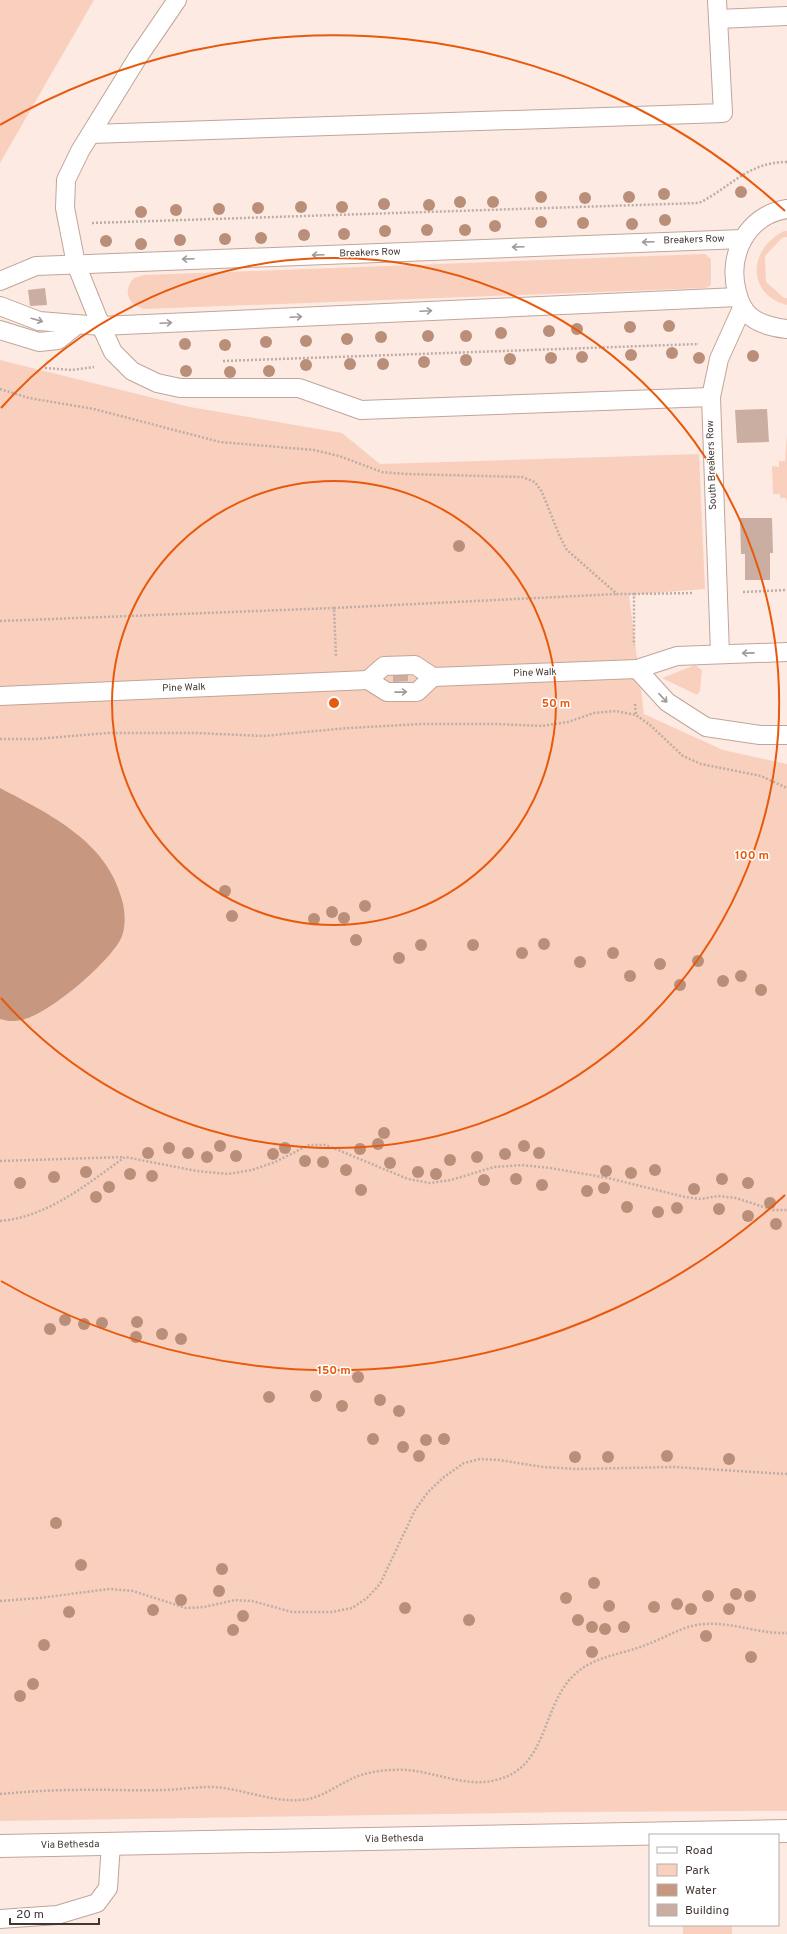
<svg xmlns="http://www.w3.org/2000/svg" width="787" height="1934" font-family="Overpass,sans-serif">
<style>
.green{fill:#f9d0be}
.water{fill:#c89780}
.building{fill:#caaea2}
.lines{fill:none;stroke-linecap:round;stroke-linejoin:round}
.lane-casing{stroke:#c1a599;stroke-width:20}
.street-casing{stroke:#c1a599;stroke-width:24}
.path{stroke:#bcada6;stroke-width:2.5;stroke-dasharray:2 2;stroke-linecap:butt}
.lane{stroke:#fff;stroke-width:18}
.street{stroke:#fff;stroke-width:22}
.tree{fill:#b98f79}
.oneway{stroke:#a09a98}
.ring{fill:none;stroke:#e8590c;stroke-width:2}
.labels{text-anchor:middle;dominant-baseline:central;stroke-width:3;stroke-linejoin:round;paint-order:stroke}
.street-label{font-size:10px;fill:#423631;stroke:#fff}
.centre{fill:#e8590c;stroke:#fff;stroke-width:2}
.ring-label{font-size:12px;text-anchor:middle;font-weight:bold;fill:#e8590c;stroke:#fff;stroke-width:3;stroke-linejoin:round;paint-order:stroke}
</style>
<rect width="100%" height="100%" fill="#fdebe3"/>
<g class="green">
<path d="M0,0H94L0,163Z"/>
<path d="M784,231H787V237L782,238L765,256L766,282L784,298H787V305C746,294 748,249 784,231Z"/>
<path d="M705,254L711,259V285L706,288L144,309C128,305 122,291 134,278L144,275Z"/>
<path d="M0,360L190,407L342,433L380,464L699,454L705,589L629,595L644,714L723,750L787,764V1811L569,1812L0,1821Z"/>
<path d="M787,434V502L786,498H780V494H773L772,466L779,467V461H785Z"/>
<path d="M695,665L702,670L700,691L697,695L662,678Z"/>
<rect x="683" y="1925" width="49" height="9"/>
</g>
<path class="water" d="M0,788C49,814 107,841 122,900C125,910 126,926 122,936C113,960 47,1016 21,1020C13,1022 7,1021 0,1019Z"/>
<g class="building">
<path d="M45,288L47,305L30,306L28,290Z"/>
<path d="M767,409L769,442L737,443L735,410Z"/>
<path d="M740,518H772L773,553H770V580H745V554H741Z"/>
<path d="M393,674H408V681L393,682Z"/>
</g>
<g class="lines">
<g class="lane-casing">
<g id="lane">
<path d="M177,0L138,57L80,151L66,180L65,208L76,264L101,326L113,352L132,371L157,383L180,388H299L361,410L711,397"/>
<path d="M718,19L787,16"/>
<path d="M91,134L723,113L717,0"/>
<path d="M787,209C747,215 727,255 737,292C739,301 743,310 750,316C759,324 775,328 787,329"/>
<path d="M0,281L36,266L743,239"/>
<path d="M0,306L39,321L101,326L738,297"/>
<path d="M0,330L39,342L58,340L77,325"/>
<path d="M720,654L711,397L719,359L742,308"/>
<path d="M637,669L667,702L706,727L760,735H787"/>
<path d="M433,677L637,669L677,656L787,652"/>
<path d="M368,680L387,692H417L433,677"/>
<path d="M368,680L384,666L415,665L433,677"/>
<path d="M0,696L368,680"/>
<path d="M0,1919L57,1915L97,1903L108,1888L111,1844"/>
</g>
</g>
<g class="street-casing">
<path id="street" d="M0,1846L787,1831"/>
</g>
<g class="path">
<path d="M92,223L699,203C731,187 748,162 787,162"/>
<path d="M223,361L699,344"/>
<path d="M45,368L72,370L94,367"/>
<path d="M0,389L29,398L94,409L220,442L314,450L339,456L382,472L405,474L522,477L535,482L542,492L560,537L567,550L617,594H634V645"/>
<path d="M743,592L787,590"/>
<path d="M634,594L694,593"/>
<path d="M334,608L617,594"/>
<path d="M0,621L334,608L336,657"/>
<path d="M635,704L636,715"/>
<path d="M0,739H36L108,733H196L263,736L348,728L421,724H497L542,726L568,722L594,713L616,711L636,715L650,725L683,756L701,764L761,776L787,788"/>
<path d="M0,1161L124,1157"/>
<path d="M0,1221C48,1217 87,1184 125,1157L197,1171L228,1174L252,1170L275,1162L309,1145H326L408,1179L430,1183L451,1180L494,1167L522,1165L550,1168L608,1178L685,1197L701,1199L718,1196L736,1198L773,1210H787"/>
<path d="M0,1601L39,1598L110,1589L133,1591L186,1608L204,1607L235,1600L252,1601L292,1612H332L352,1608L367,1598L380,1584L415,1510L428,1492L444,1477L464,1463L480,1459L499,1460L543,1467L577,1469L674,1467L787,1474"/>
<path d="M0,1794C25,1792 49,1790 74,1790C103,1789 132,1791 161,1790C177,1790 193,1787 209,1787C242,1787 274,1805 308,1799C323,1796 337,1786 351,1779C364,1773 379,1770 393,1770C428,1767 462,1789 496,1780C548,1768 541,1708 573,1676C594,1655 623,1655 648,1644C667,1637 684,1625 705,1624C733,1622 759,1634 787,1633"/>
</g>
<use href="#lane" class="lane"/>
<use href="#street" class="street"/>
</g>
<g class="tree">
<circle cx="741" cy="192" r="6"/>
<circle cx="664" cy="194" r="6"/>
<circle cx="541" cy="197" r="6"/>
<circle cx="629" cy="197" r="6"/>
<circle cx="585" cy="198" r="6"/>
<circle cx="460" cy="202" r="6"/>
<circle cx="493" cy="202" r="6"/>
<circle cx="384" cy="204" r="6"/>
<circle cx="429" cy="205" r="6"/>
<circle cx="301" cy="207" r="6"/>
<circle cx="342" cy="207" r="6"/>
<circle cx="258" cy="208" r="6"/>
<circle cx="219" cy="209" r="6"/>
<circle cx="176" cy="210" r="6"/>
<circle cx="141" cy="212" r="6"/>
<circle cx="665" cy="220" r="6"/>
<circle cx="541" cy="222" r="6"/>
<circle cx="583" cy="223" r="6"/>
<circle cx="632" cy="224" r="6"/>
<circle cx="495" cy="226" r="6"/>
<circle cx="427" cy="230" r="6"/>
<circle cx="465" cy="230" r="6"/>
<circle cx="385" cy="231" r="6"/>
<circle cx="344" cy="234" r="6"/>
<circle cx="304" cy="235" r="6"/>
<circle cx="261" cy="238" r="6"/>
<circle cx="225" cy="239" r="6"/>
<circle cx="180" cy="240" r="6"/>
<circle cx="106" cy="241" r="6"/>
<circle cx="141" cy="244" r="6"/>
<circle cx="669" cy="326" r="6"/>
<circle cx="630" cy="327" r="6"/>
<circle cx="577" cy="329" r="6"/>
<circle cx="549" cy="331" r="6"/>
<circle cx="501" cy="333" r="6"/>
<circle cx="428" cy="336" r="6"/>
<circle cx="466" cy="336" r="6"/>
<circle cx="381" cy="337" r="6"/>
<circle cx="347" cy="339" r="6"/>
<circle cx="306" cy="341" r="6"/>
<circle cx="266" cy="342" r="6"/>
<circle cx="185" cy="344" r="6"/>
<circle cx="225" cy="345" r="6"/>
<circle cx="672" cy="353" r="6"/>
<circle cx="631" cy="355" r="6"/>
<circle cx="753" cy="356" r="6"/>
<circle cx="582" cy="357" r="6"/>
<circle cx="551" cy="358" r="6"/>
<circle cx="699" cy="358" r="6"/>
<circle cx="510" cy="359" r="6"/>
<circle cx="466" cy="360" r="6"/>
<circle cx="424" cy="362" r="6"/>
<circle cx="350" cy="364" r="6"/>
<circle cx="383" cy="364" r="6"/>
<circle cx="306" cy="365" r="6"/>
<circle cx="186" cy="371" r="6"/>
<circle cx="269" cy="371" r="6"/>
<circle cx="230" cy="372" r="6"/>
<circle cx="459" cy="546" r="6"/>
<circle cx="225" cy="891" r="6"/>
<circle cx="365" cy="906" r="6"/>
<circle cx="332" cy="912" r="6"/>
<circle cx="232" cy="916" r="6"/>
<circle cx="344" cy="918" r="6"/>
<circle cx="314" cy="919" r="6"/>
<circle cx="356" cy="940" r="6"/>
<circle cx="544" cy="944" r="6"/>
<circle cx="421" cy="945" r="6"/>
<circle cx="473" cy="945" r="6"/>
<circle cx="522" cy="953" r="6"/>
<circle cx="613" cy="953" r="6"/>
<circle cx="399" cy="958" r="6"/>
<circle cx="698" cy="961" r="6"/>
<circle cx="580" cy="962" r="6"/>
<circle cx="660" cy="964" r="6"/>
<circle cx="630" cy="976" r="6"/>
<circle cx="741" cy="976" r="6"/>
<circle cx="723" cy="981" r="6"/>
<circle cx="680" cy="985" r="6"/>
<circle cx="761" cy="990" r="6"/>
<circle cx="384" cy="1133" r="6"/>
<circle cx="378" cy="1144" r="6"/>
<circle cx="220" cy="1146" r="6"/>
<circle cx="524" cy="1146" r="6"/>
<circle cx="169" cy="1148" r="6"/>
<circle cx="285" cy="1148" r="6"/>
<circle cx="360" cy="1149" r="6"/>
<circle cx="148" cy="1153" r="6"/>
<circle cx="188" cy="1153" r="6"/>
<circle cx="539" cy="1153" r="6"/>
<circle cx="273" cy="1154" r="6"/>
<circle cx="505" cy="1154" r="6"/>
<circle cx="236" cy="1156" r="6"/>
<circle cx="207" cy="1157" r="6"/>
<circle cx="477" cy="1157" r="6"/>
<circle cx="450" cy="1160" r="6"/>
<circle cx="305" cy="1161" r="6"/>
<circle cx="323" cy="1162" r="6"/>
<circle cx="390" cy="1163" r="6"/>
<circle cx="346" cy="1170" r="6"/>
<circle cx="655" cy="1170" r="6"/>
<circle cx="606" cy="1171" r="6"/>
<circle cx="86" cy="1172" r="6"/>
<circle cx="418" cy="1172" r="6"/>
<circle cx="631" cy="1173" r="6"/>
<circle cx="130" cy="1174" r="6"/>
<circle cx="436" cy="1174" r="6"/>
<circle cx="152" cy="1176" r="6"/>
<circle cx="54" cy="1177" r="6"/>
<circle cx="516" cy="1179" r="6"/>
<circle cx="722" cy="1179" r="6"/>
<circle cx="484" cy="1180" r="6"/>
<circle cx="20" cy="1183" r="6"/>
<circle cx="748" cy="1183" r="6"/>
<circle cx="542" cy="1185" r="6"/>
<circle cx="109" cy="1187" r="6"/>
<circle cx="604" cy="1188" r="6"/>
<circle cx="694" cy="1189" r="6"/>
<circle cx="361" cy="1190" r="6"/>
<circle cx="587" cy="1191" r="6"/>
<circle cx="96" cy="1197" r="6"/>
<circle cx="770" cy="1203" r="6"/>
<circle cx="627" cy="1207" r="6"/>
<circle cx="677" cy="1208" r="6"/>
<circle cx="719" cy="1209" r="6"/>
<circle cx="658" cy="1212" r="6"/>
<circle cx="748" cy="1216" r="6"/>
<circle cx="776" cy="1224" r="6"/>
<circle cx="65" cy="1320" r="6"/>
<circle cx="137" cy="1322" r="6"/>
<circle cx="102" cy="1323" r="6"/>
<circle cx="84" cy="1324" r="6"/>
<circle cx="50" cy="1329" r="6"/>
<circle cx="162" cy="1334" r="6"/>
<circle cx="136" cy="1337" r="6"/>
<circle cx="181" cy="1339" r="6"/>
<circle cx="358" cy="1377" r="6"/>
<circle cx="316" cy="1396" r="6"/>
<circle cx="269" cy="1397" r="6"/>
<circle cx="380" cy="1400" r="6"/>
<circle cx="342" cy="1406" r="6"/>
<circle cx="399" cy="1411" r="6"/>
<circle cx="373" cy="1439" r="6"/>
<circle cx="444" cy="1439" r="6"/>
<circle cx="426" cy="1440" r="6"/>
<circle cx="403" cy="1447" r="6"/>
<circle cx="419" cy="1456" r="6"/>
<circle cx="667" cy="1456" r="6"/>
<circle cx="575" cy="1457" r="6"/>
<circle cx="608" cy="1457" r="6"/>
<circle cx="729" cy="1459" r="6"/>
<circle cx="56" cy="1523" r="6"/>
<circle cx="81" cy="1565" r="6"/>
<circle cx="222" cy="1569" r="6"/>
<circle cx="594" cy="1583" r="6"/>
<circle cx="219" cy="1591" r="6"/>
<circle cx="736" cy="1594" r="6"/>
<circle cx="708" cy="1596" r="6"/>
<circle cx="750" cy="1596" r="6"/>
<circle cx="566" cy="1598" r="6"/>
<circle cx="181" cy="1600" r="6"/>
<circle cx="677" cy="1604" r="6"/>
<circle cx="609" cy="1606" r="6"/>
<circle cx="654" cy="1607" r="6"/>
<circle cx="405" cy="1608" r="6"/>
<circle cx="691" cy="1609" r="6"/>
<circle cx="729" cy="1609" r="6"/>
<circle cx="153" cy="1610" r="6"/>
<circle cx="69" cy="1612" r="6"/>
<circle cx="243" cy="1616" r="6"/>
<circle cx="469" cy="1620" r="6"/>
<circle cx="578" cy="1620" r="6"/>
<circle cx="592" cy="1627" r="6"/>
<circle cx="624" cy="1627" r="6"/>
<circle cx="605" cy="1629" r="6"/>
<circle cx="233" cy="1630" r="6"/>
<circle cx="706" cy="1636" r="6"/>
<circle cx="44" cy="1645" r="6"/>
<circle cx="592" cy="1652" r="6"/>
<circle cx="751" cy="1657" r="6"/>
<circle cx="33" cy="1684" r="6"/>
<circle cx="20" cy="1696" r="6"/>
</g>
<defs><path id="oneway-shaft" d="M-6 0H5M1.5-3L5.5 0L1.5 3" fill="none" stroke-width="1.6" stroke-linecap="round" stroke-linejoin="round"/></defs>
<g class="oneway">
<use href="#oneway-shaft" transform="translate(648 242) rotate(178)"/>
<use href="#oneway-shaft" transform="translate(518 247) rotate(178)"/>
<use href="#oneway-shaft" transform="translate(318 255) rotate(178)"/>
<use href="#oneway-shaft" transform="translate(188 259) rotate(178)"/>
<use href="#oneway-shaft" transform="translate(426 311) rotate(-3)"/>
<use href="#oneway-shaft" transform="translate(296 317) rotate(-3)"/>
<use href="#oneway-shaft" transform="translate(37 320) rotate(16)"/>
<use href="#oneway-shaft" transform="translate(166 323) rotate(-3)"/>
<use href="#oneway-shaft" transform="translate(748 653) rotate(179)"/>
<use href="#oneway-shaft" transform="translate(401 692) rotate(-1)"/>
<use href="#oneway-shaft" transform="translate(663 698) rotate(47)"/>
</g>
<g class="ring">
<circle cx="334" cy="703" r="222"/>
<path d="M1 408A445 445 0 1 1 1 998"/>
<path d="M785 1195A667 667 0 0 1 1 1281M0 125A667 667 0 0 1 785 211"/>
</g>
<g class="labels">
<g class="street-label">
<text transform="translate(694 240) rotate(-2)">Breakers Row</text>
<text transform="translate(370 253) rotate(-2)">Breakers Row</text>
<text transform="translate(712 465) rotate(-92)">South Breakers Row</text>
<text transform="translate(535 673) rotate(-2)">Pine Walk</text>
<text transform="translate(184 688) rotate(-2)">Pine Walk</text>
<text transform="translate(394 1839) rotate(-1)">Via Bethesda</text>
<text transform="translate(70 1845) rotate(-1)">Via Bethesda</text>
</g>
</g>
<circle cx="334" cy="703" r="6" class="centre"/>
<g class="ring-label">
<text x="556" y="707">50 m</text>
<text x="752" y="859">100 m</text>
<text x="334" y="1374">150 m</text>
</g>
<rect x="649" y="1834" width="130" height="92" fill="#ffffff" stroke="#b3afad"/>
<rect x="657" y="1847" width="20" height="6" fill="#ffffff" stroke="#b3afad"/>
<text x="685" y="1854" font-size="12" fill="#423631">Road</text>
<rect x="657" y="1864" width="20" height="12" fill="#f9d0be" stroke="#b3afad"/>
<text x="685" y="1874" font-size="12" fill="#423631">Park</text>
<rect x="657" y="1884" width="20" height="12" fill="#c89780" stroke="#b3afad"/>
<text x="685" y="1894" font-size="12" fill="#423631">Water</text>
<rect x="657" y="1904" width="20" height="12" fill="#caaea2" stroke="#b3afad"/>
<text x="685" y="1914" font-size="12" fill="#423631">Building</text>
<path d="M10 1918v6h89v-6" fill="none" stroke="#423631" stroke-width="2"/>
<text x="16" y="1918" font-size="12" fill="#423631" stroke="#ffffff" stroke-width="3" paint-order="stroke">20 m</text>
</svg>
